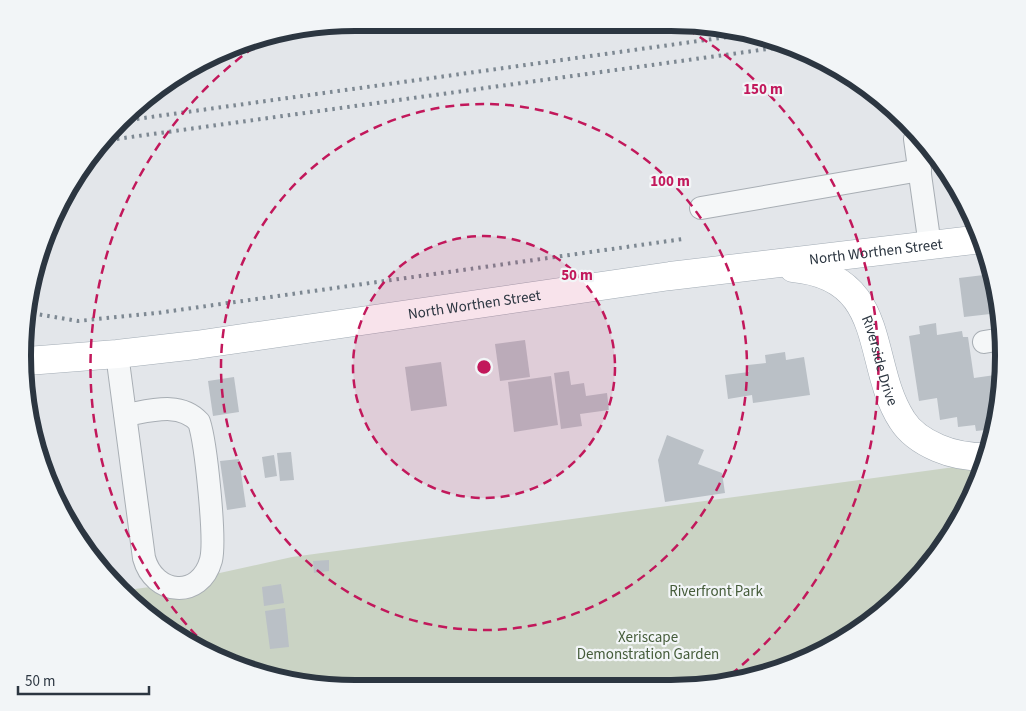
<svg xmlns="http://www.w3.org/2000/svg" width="1026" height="711" font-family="'Source Sans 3',sans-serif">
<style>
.green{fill:#cad3c4}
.building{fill:#bac0c6}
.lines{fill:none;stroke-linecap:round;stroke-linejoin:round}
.minor-casing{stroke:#a8aeb4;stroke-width:24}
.major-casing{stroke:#a3acb5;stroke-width:29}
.minor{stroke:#f5f7f8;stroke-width:22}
.major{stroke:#fff;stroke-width:28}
.rail{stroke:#7d8892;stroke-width:4;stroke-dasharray:2.5 5;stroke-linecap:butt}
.ring{fill:none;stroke:#c2185b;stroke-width:2.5;stroke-dasharray:9 6}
.labels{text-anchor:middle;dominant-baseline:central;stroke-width:4.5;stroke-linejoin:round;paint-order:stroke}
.street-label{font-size:15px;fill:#2c3641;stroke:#f2f5f7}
.park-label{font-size:15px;fill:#455c3a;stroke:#f2f5f7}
.rim{fill:none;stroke:#2c3641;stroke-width:6}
.centre{fill:#c2185b;stroke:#f2f5f7;stroke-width:2.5}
.ring-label{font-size:15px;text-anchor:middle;font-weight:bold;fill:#c2185b;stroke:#f2f5f7;stroke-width:4.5;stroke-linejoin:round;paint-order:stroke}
</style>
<rect width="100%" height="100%" fill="#e3e6ea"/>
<path class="green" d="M984,463L978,483L947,541L906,591L818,654L735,682L356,688L290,682L228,663L170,632L120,591L165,585L292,557Z"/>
<g class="building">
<path d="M992,274L997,291L999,313L964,317L959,278Z"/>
<path d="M936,323L937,335L962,331L963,337H968L974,378L1002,374L995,429L976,431L975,425L958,427L957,417L940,420L937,398L919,401L909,336L920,334L919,326Z"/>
<path d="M525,340L530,377L500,381L495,344Z"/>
<path d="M785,352L786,360L804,357L810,395L753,403L752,395L728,399L725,375L749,372L748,365L766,363L765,355Z"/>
<path d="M441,362L447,406L411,411L405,367Z"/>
<path d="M569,371L571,385L584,383L586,396L607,393L609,410L580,414L582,426L561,429L554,373Z"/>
<path d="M551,376L558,425L514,432L508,382Z"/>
<path d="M234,377L239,412L213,416L208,381Z"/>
<path d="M667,435L704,450L698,464L722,473L725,493L665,502L658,460Z"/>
<path d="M291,452L294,480L280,481L277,453Z"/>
<path d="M274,455L277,476L265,478L262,457Z"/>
<path d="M239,459L246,507L227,510L220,461Z"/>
<path d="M329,560V571L314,573L313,561Z"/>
<path d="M281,584L284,603L264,606L262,587Z"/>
<path d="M285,608L289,647L270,649L265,611Z"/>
</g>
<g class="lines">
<g class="minor-casing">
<g id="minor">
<path d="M915,139L930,246"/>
<path d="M701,208L920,170"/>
<path d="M984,342L1002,339"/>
<path d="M117,354L144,558C154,595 200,600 211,560C216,540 206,443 199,422C180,401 150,411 125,415"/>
</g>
</g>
<g class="major-casing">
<g id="major">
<path id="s1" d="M793,268C890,277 865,363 902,420C910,433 924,442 938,448C954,455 969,457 986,457"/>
<path id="s2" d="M27,361L117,354L196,345L670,276L982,239"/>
</g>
</g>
<use href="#minor" class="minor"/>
<use href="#major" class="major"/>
<g class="rail">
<path d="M122,121L749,34"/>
<path d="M102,141L782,47"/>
<path d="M25,312L78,321L157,313L683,239"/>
</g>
</g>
<circle cx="484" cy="367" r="131" fill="#c2185b" fill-opacity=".12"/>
<g class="ring">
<circle cx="484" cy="367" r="131"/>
<circle cx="484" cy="367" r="263"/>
<path d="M218 657A394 394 0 0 1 272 35M687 29A394 394 0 0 1 721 682"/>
</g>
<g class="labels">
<g class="street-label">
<text stroke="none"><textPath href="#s2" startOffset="856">North Worthen Street</textPath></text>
<text stroke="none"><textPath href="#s2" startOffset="451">North Worthen Street</textPath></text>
<text stroke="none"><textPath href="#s1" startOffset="139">Riverside Drive</textPath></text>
</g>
<g class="park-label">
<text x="716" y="591">Riverfront Park</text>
<text x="648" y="637">Xeriscape<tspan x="648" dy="17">Demonstration Garden</tspan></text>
</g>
</g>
<path d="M0 0H1026V711H0ZM355 31H671A324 324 0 0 1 995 355V356A324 324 0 0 1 671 680H355A324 324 0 0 1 31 356V355A324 324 0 0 1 355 31Z" fill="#f2f5f7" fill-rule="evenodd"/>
<path class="rim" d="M355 31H671A324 324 0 0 1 995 355V356A324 324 0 0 1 671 680H355A324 324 0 0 1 31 356V355A324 324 0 0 1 355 31Z"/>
<circle cx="484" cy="367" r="8" class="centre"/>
<g class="ring-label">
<text x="763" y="94">150 m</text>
<text x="670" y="186">100 m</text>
<text x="577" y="280">50 m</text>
</g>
<path d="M18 686v8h131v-8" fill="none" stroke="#2c3641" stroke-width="2.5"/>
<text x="25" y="686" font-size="15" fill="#2c3641" stroke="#f2f5f7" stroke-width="4" paint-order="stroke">50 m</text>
</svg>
